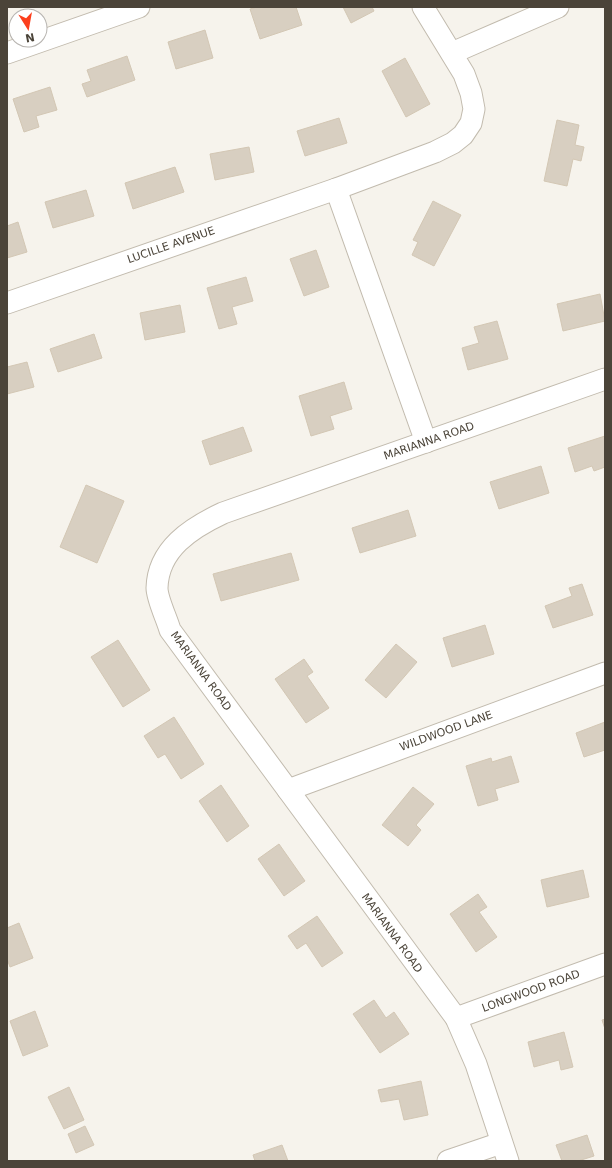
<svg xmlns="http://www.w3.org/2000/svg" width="612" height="1168" font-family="'DejaVu Sans',sans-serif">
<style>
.building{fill:#d8cfc1;stroke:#d3c7b4}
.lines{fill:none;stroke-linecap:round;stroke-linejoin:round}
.street-casing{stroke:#c2bbae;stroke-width:23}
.street{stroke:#fff;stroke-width:21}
.labels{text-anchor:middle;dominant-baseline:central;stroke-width:3;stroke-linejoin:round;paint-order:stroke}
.street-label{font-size:11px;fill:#4b4439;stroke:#fff}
</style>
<rect width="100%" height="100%" fill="#f6f3ec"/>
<g class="building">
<path d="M257,7H296L302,25L260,39L250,9Z"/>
<path d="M343,7H372L374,11L351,23Z"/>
<path d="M205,30L213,58L176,69L168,42Z"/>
<path d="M127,56L135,80L87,97L82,84L91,81L87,70Z"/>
<path d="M405,58L430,104L406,117L382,71Z"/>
<path d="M50,87L57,110L36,116L39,127L24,132L13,99Z"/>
<path d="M339,118L347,143L305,156L297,131Z"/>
<path d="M557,120L579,125L575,145L584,147L581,161L573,159L567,186L544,181Z"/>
<path d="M249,147L254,172L215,180L210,154Z"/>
<path d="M175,167L184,192L133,209L125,183Z"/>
<path d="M86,190L94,216L53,228L45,202Z"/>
<path d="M433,201L461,215L434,266L412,255L418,242L413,240Z"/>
<path d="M18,222L27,252L7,258V226Z"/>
<path d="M316,250L329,287L304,296L290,259Z"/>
<path d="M246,277L253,301L232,307L237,324L219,329L207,288Z"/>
<path d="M600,294L605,321L563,331L557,304Z"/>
<path d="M180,305L185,332L145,340L140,313Z"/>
<path d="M497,321L508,359L468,370L462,348L479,343L474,327Z"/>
<path d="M94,334L102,358L58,372L50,349Z"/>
<path d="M27,362L34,387L7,394V367Z"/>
<path d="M344,382L352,409L330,416L334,429L311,436L299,396Z"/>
<path d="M243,427L252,451L210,465L202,441Z"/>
<path d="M605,436V467L594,471L592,466L575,472L568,448Z"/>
<path d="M541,466L549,493L499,509L490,482Z"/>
<path d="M86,485L124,501L97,563L60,547Z"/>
<path d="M408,510L416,536L360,553L352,528Z"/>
<path d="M291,553L299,580L221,601L213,574Z"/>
<path d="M582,584L593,615L553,628L545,606L572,596L569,588Z"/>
<path d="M485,625L494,654L452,667L443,638Z"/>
<path d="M118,640L150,690L123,707L91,657Z"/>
<path d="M396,644L417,662L386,698L365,680Z"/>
<path d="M304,659L313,672L307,676L329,708L306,723L275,679Z"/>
<path d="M174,717L204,764L181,779L165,754L158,758L144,736Z"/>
<path d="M605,722V750L584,757L576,733Z"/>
<path d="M511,756L519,782L495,789L498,800L478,806L466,766L491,758L492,762Z"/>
<path d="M221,785L249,826L227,842L199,801Z"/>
<path d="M413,787L434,804L416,825L421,830L408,846L382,825Z"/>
<path d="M279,844L305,881L284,896L258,859Z"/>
<path d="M583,870L589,897L547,907L541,880Z"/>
<path d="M478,894L487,907L479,912L497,937L476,952L450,914Z"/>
<path d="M317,916L343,953L322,967L306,943L297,949L288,936Z"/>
<path d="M19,923L33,958L10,967L7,959V928Z"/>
<path d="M374,1000L386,1018L394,1012L409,1034L380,1053L353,1014Z"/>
<path d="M35,1011L48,1046L23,1056L10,1021Z"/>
<path d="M605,1019V1029L602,1020Z"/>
<path d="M564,1032L573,1067L561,1070L559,1060L534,1067L528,1042Z"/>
<path d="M421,1081L428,1115L404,1120L399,1099L381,1102L378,1090Z"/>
<path d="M69,1087L84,1120L64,1129L48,1097Z"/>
<path d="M85,1126L94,1145L76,1153L68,1134Z"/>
<path d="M587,1135L594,1156L578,1161H562L556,1145Z"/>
<path d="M282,1145L288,1161H255L253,1155Z"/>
</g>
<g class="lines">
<g class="street-casing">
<g id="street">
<path d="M7,53L139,7"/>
<path d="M452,53L558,7"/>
<path d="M336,189L426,442"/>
<path d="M7,303L336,189L435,152L453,143L463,135L471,123L474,109L471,93L464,74L423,7"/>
<path d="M288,790L605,673"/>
<path d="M456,1018L605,964"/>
<path d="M448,1161L501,1143"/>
<path d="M508,1161L476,1064L456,1018L170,630C167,619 157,599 157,588C158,549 191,528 223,513L605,379"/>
</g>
</g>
<use href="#street" class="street"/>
</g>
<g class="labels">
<g class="street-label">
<text transform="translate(171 245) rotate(-19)">LUCILLE AVENUE</text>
<text transform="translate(429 441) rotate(-19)">MARIANNA ROAD</text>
<text transform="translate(201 671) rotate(54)">MARIANNA ROAD</text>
<text transform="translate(446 731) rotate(-20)">WILDWOOD LANE</text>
<text transform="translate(392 933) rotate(54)">MARIANNA ROAD</text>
<text transform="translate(531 991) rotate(-20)">LONGWOOD ROAD</text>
</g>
</g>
<rect width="612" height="1168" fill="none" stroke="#4b4439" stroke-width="16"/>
<g transform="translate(28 28) rotate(169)"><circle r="19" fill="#ffffff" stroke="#b7b4b0"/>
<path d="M0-3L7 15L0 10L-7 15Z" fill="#fc3f1d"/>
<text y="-6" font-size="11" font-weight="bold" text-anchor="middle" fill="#4b4439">N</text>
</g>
</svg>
